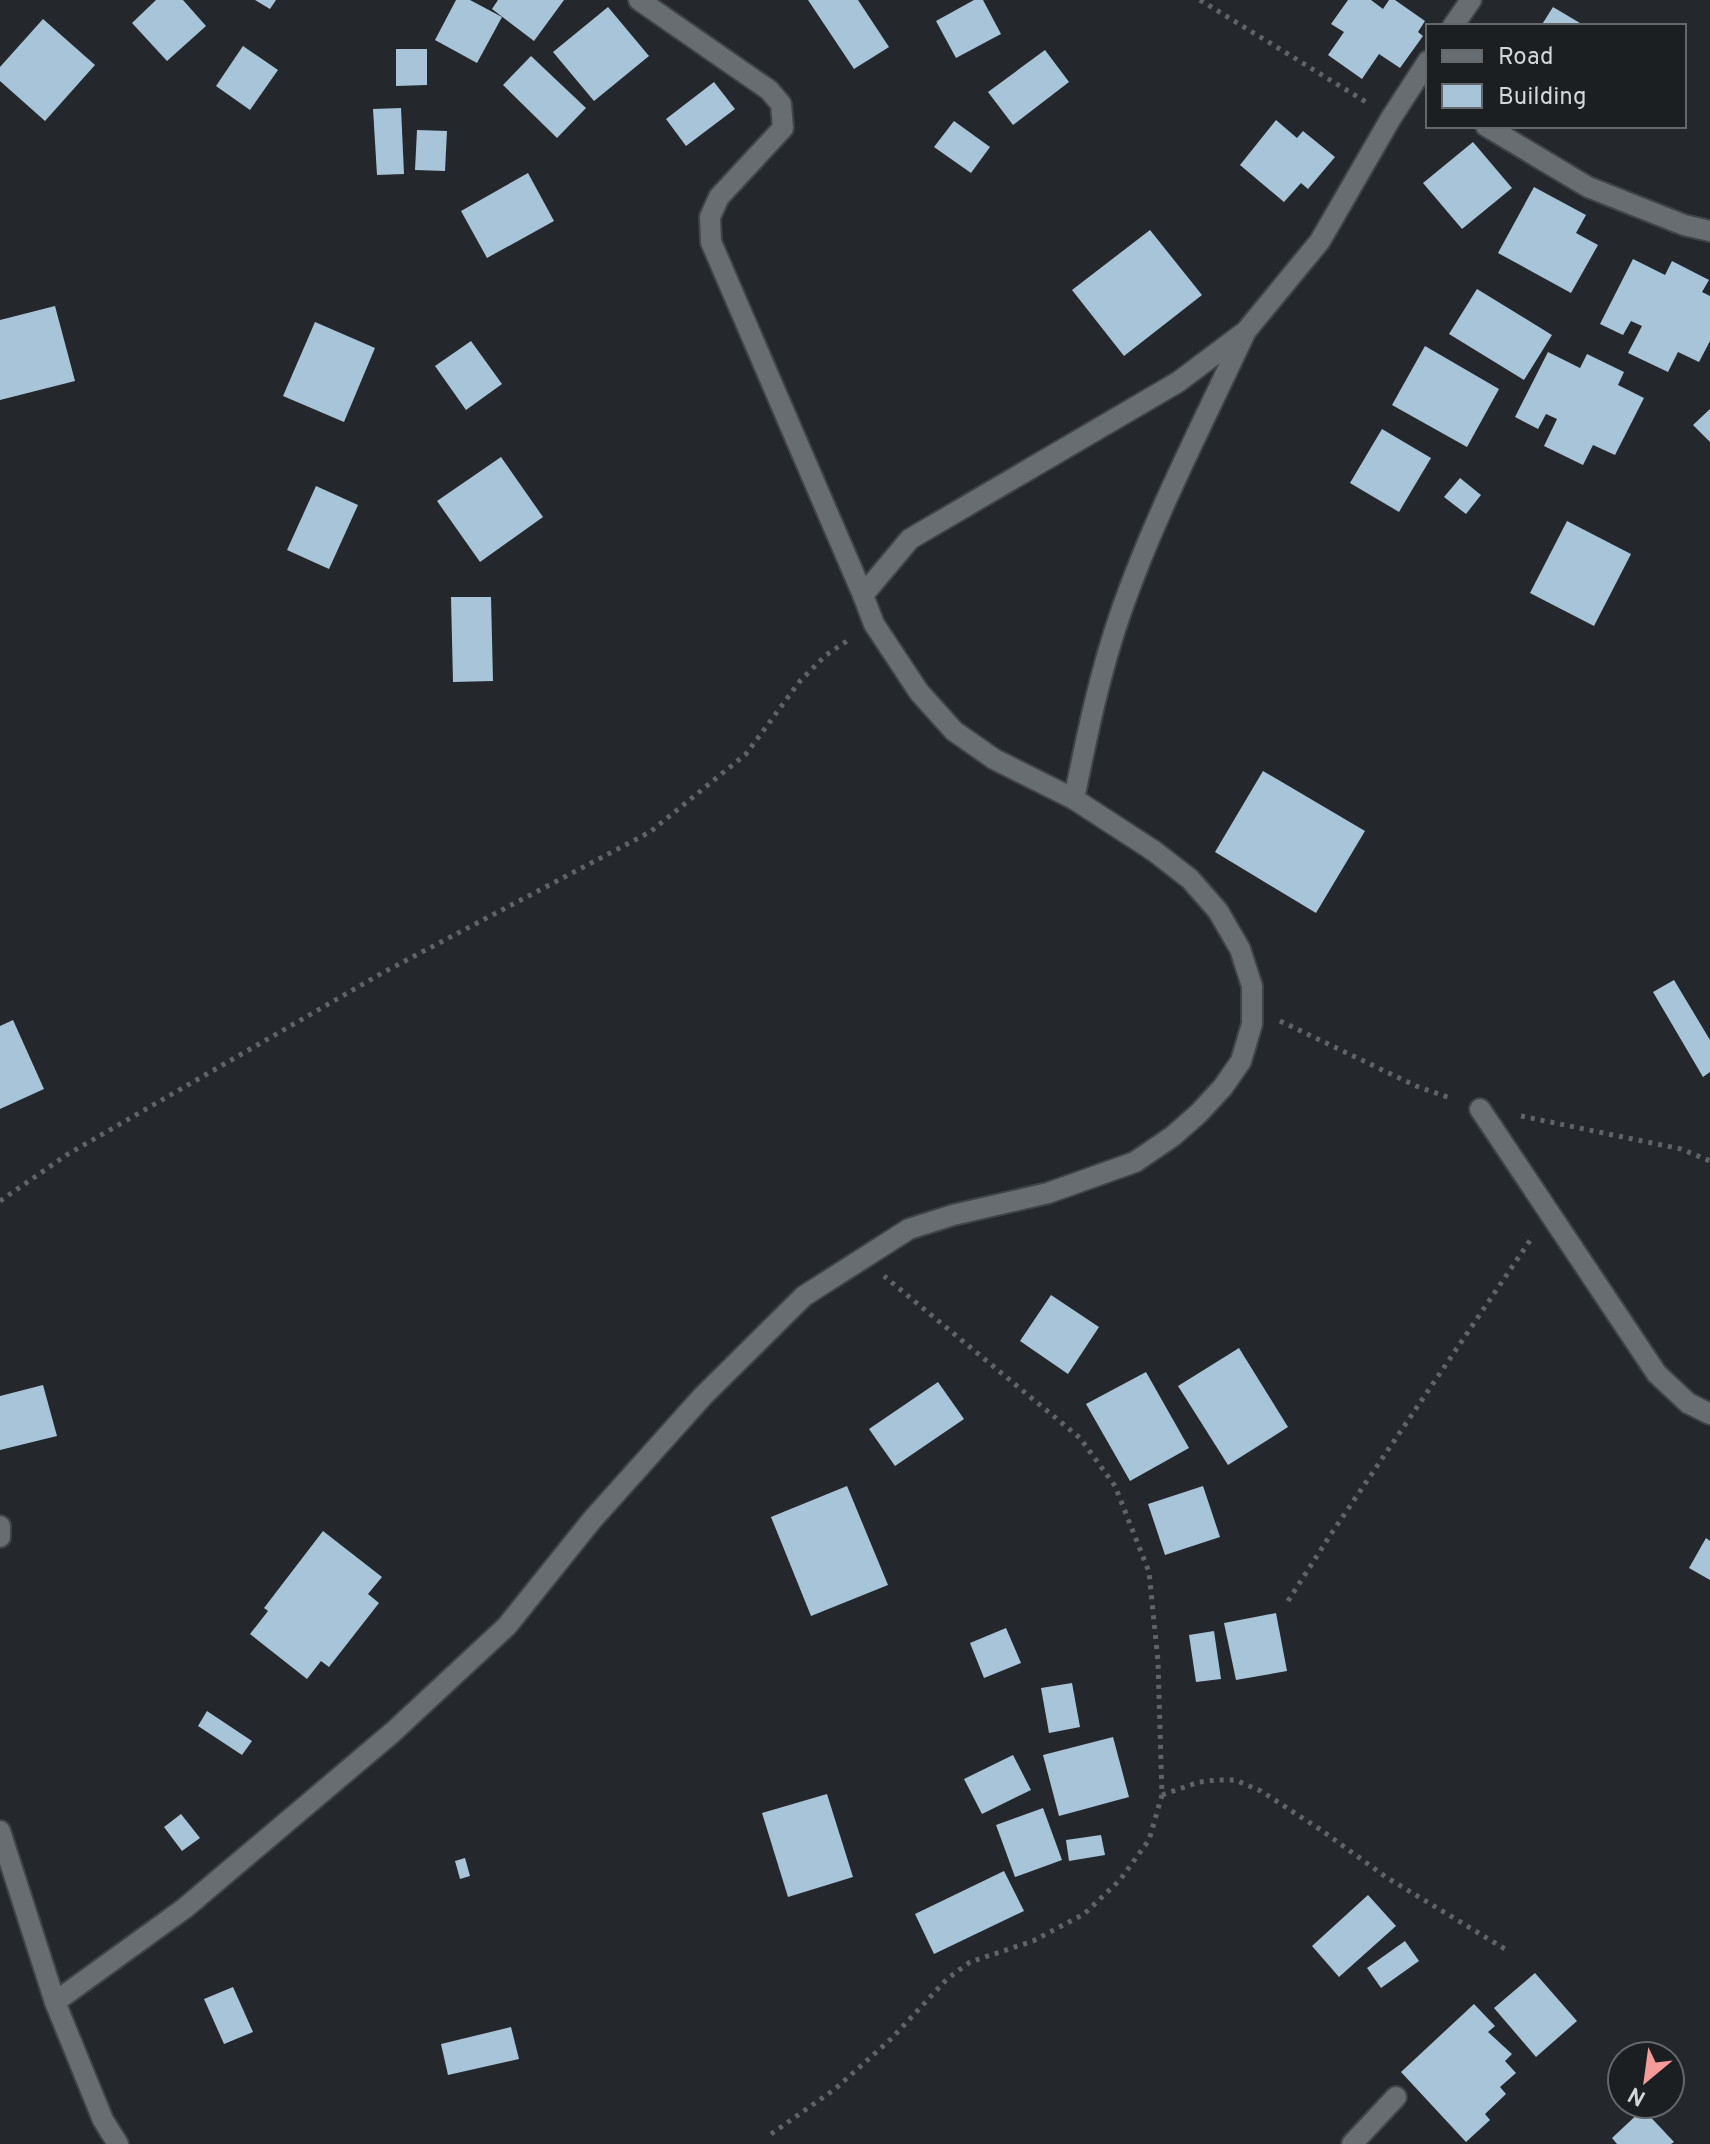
<svg xmlns="http://www.w3.org/2000/svg" width="1710" height="2144" font-family="Overpass,sans-serif">
<style>
.building{fill:#a8c4d9}
.lines{fill:none;stroke-linecap:round;stroke-linejoin:round}
.minor-casing{stroke:#404447;stroke-width:24}
.secondary-casing{stroke:#404447;stroke-width:24}
.path{stroke:#606467;stroke-width:5;stroke-dasharray:4 6;stroke-linecap:butt}
.minor{stroke:#686d71;stroke-width:20}
.secondary{stroke:#686d71;stroke-width:20}
</style>
<rect width="100%" height="100%" fill="#24282c"/>
<g class="building">
<path d="M156,0H183L206,26L167,61L132,23Z"/>
<path d="M255,0H276L270,9Z"/>
<path d="M456,0H470L502,17L477,63L435,40Z"/>
<path d="M498,0H564L534,41L492,9Z"/>
<path d="M808,0H858L889,47L854,69Z"/>
<path d="M974,0H983L1001,34L956,58L936,21Z"/>
<path d="M1348,0H1371L1383,9L1389,0H1395L1425,21L1418,32L1423,36L1400,68L1379,54L1362,79L1328,55L1344,32L1331,24Z"/>
<path d="M608,7L649,56L594,101L553,52Z"/>
<path d="M1553,7L1585,26H1541Z"/>
<path d="M43,19L95,65L45,121L0,81V67Z"/>
<path d="M243,46L278,70L250,110L216,86Z"/>
<path d="M396,49H427V85L396,86Z"/>
<path d="M1045,50L1069,82L1013,125L988,92Z"/>
<path d="M531,56L586,108L557,138L503,85Z"/>
<path d="M714,82L735,109L686,146L666,119Z"/>
<path d="M401,108L404,174L377,175L373,109Z"/>
<path d="M1276,120L1297,138L1303,131L1335,157L1308,189L1301,183L1284,202L1240,165Z"/>
<path d="M954,121L990,147L971,173L934,147Z"/>
<path d="M417,130L447,131L445,171L415,170Z"/>
<path d="M1473,142L1512,188L1462,229L1423,183Z"/>
<path d="M528,173L554,221L487,258L461,211Z"/>
<path d="M1534,187L1586,215L1576,233L1598,245L1571,293L1498,253Z"/>
<path d="M1150,230L1202,295L1124,356L1072,290Z"/>
<path d="M1633,259L1665,275L1672,261L1709,280L1702,292L1710,296V341L1699,362L1678,352L1668,372L1628,353L1642,326L1631,321L1623,335L1600,324Z"/>
<path d="M1477,289L1552,335L1524,380L1449,334Z"/>
<path d="M55,306L75,381L0,400V320Z"/>
<path d="M315,322L375,348L344,422L283,396Z"/>
<path d="M471,341L502,384L466,410L435,366Z"/>
<path d="M1425,346L1499,389L1467,447L1392,405Z"/>
<path d="M1548,352L1580,368L1587,354L1624,372L1618,385L1644,398L1615,455L1593,445L1583,465L1544,446L1557,419L1546,414L1538,429L1515,417Z"/>
<path d="M1710,409V442L1693,425Z"/>
<path d="M1382,429L1431,458L1399,512L1350,483Z"/>
<path d="M501,457L543,517L480,562L437,501Z"/>
<path d="M1460,478L1481,495L1466,514L1444,497Z"/>
<path d="M316,486L358,505L329,569L287,550Z"/>
<path d="M1567,521L1631,554L1594,626L1530,593Z"/>
<path d="M451,597H491L493,681L453,682Z"/>
<path d="M1263,771L1365,831L1316,913L1215,852Z"/>
<path d="M1674,980L1710,1040V1072L1703,1077L1653,992Z"/>
<path d="M13,1020L44,1089L0,1109V1026Z"/>
<path d="M1051,1295L1099,1327L1068,1374L1020,1341Z"/>
<path d="M1239,1348L1288,1427L1228,1465L1178,1386Z"/>
<path d="M1146,1372L1189,1448L1130,1481L1086,1404Z"/>
<path d="M938,1382L964,1419L895,1466L869,1429Z"/>
<path d="M43,1385L57,1436L0,1450V1396Z"/>
<path d="M847,1486L888,1585L811,1616L771,1517Z"/>
<path d="M1203,1486L1220,1537L1165,1555L1148,1504Z"/>
<path d="M323,1531L382,1577L368,1594L379,1603L329,1667L321,1661L307,1679L250,1634L268,1611L264,1608Z"/>
<path d="M1706,1538L1710,1541V1580L1689,1568Z"/>
<path d="M1276,1613L1287,1671L1236,1680L1224,1623Z"/>
<path d="M1006,1628L1021,1663L984,1678L970,1643Z"/>
<path d="M1214,1631L1221,1679L1196,1682L1189,1635Z"/>
<path d="M1072,1683L1080,1727L1049,1733L1041,1688Z"/>
<path d="M207,1711L252,1741L242,1755L198,1726Z"/>
<path d="M1113,1737L1129,1797L1059,1816L1043,1755Z"/>
<path d="M1013,1755L1031,1790L982,1814L964,1779Z"/>
<path d="M827,1794L853,1877L788,1897L762,1813Z"/>
<path d="M1043,1808L1062,1860L1015,1877L996,1825Z"/>
<path d="M181,1814L200,1838L182,1851L164,1827Z"/>
<path d="M1101,1835L1105,1855L1069,1861L1066,1840Z"/>
<path d="M465,1858L470,1876L460,1879L455,1861Z"/>
<path d="M1004,1871L1024,1911L934,1954L915,1914Z"/>
<path d="M1368,1895L1396,1926L1339,1977L1312,1946Z"/>
<path d="M1405,1941L1419,1961L1381,1988L1367,1968Z"/>
<path d="M1535,1973L1577,2021L1536,2057L1494,2008Z"/>
<path d="M233,1987L253,2032L224,2044L204,1999Z"/>
<path d="M1474,2004L1495,2026L1488,2032L1512,2054L1505,2061L1516,2073L1500,2087L1506,2094L1485,2114L1490,2120L1466,2142L1401,2072Z"/>
<path d="M511,2027L519,2059L448,2075L441,2044Z"/>
<path d="M1643,2109L1674,2142L1671,2144H1617L1612,2138Z"/>
</g>
<g class="lines">
<g class="minor-casing">
<g id="minor">
<path d="M639,0L769,90L781,104L783,128L719,197L710,217L711,242L863,595"/>
<path d="M1453,26L1471,0"/>
<path d="M1486,126L1588,187L1684,225L1710,231"/>
<path d="M1074,799C1087,735 1100,671 1122,609C1155,515 1202,425 1244,335"/>
<path d="M1480,1109L1657,1374L1688,1403L1710,1414"/>
<path d="M0,1526V1537"/>
<path d="M55,2002L185,1908L393,1732L507,1626L592,1520L703,1396L804,1296L909,1229L953,1215L1048,1193L1135,1162L1173,1136L1199,1113L1223,1087L1241,1061L1252,1024V986L1240,949L1218,911L1190,879L1154,851L1074,799L994,759L954,731L919,692L874,624L863,595L910,539L1178,382L1246,331L1320,241L1391,118L1428,61"/>
<path d="M1352,2144L1396,2097"/>
</g>
</g>
<g class="secondary-casing">
<path id="secondary" d="M0,1831L55,2002L103,2120L118,2144"/>
</g>
<g class="path">
<path d="M1200,0L1366,102"/>
<path d="M1280,1021L1416,1086L1453,1099"/>
<path d="M1521,1116L1681,1149L1710,1161"/>
<path d="M0,1201L68,1154L384,972L650,832L746,754L800,681L826,655L850,639"/>
<path d="M1288,1601L1331,1534L1531,1239"/>
<path d="M1162,1795L1199,1782L1217,1780H1235L1261,1791L1321,1830L1386,1877L1505,1949"/>
<path d="M771,2134L835,2089L891,2039L947,1979L970,1962L1033,1941L1084,1914L1120,1880L1149,1840L1162,1795L1158,1661L1149,1572L1115,1486L1080,1438L884,1276"/>
</g>
<use href="#minor" class="minor"/>
<use href="#secondary" class="secondary"/>
</g>
<rect x="1426" y="24" width="260" height="104" fill="#1b1f22" stroke="#65686b" stroke-width="2"/>
<rect x="1442" y="50" width="40" height="12" fill="#686d71" stroke="#65686b" stroke-width="2"/>
<text x="1498" y="64" font-size="24" fill="#d3d6d8">Road</text>
<rect x="1442" y="84" width="40" height="24" fill="#a8c4d9" stroke="#65686b" stroke-width="2"/>
<text x="1498" y="104" font-size="24" fill="#d3d6d8">Building</text>
<g transform="translate(1646 2080) rotate(209)"><circle r="38" fill="#1b1f22" stroke="#65686b" stroke-width="2"/>
<path d="M0-6L14 30L0 20L-14 30Z" fill="#f59b9a"/>
<text y="-12" font-size="22" font-weight="bold" text-anchor="middle" fill="#d3d6d8">N</text>
</g>
</svg>
